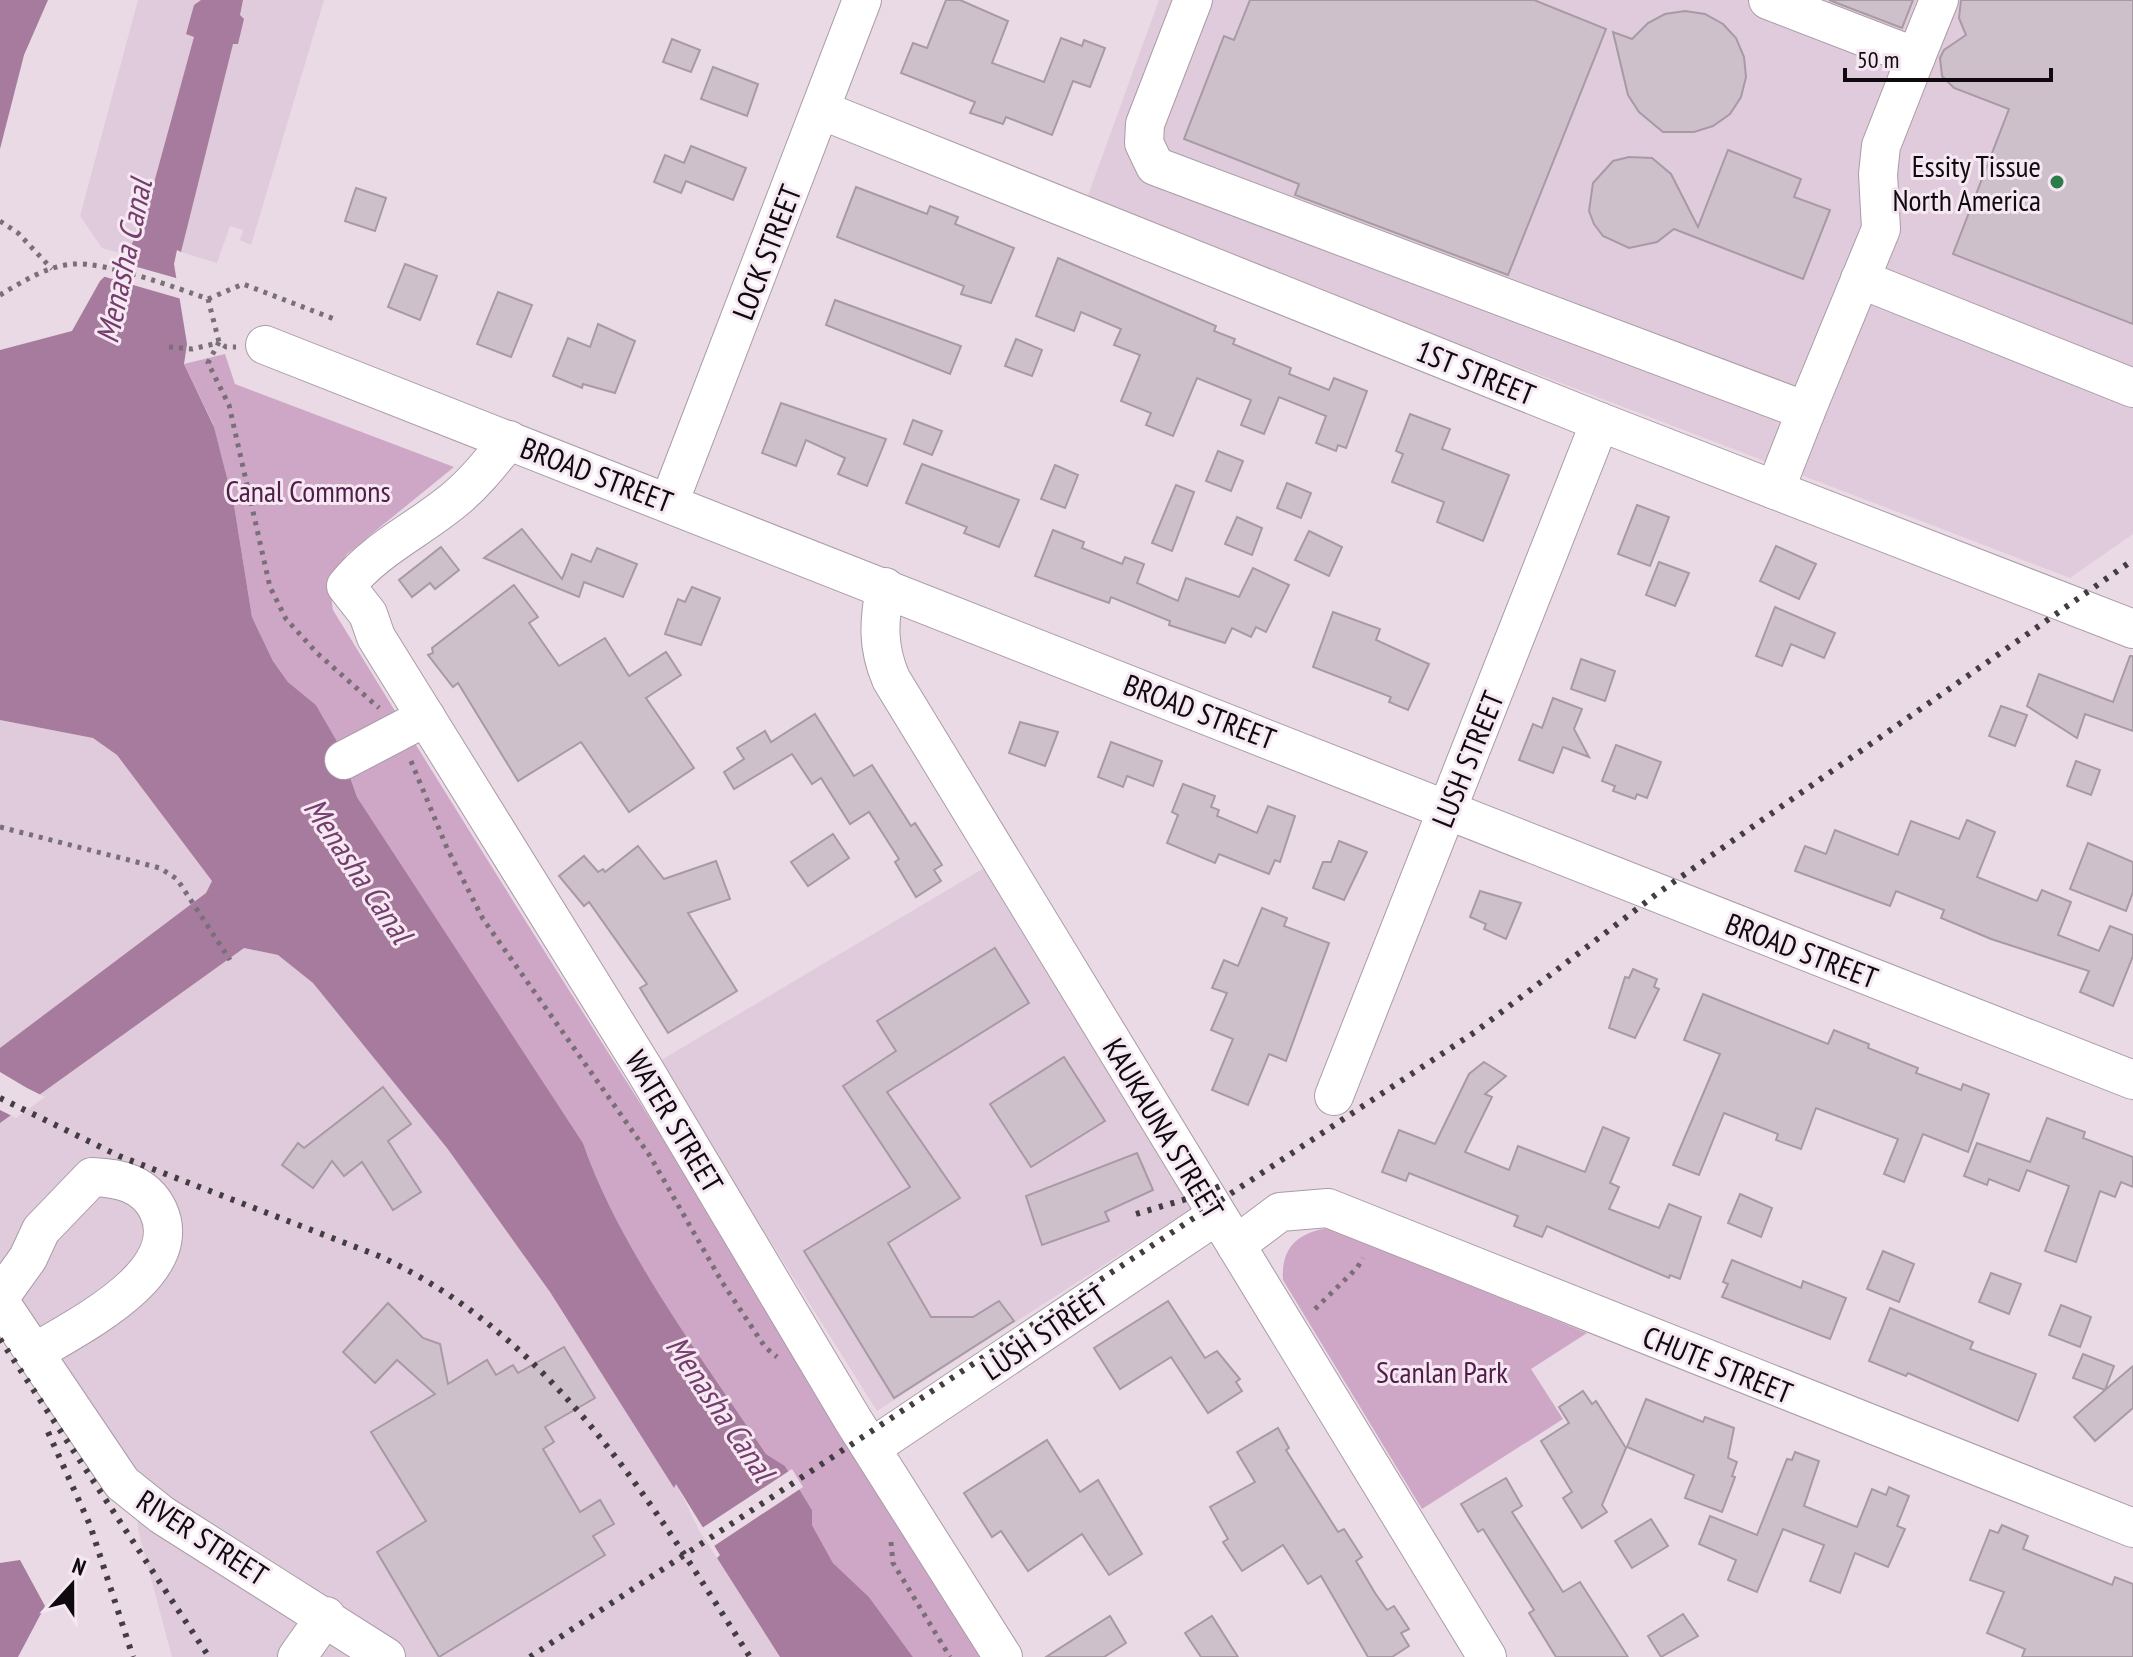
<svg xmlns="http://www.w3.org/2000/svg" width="2133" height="1657" font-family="'PT Sans Narrow',sans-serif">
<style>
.built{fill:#dfcbdb}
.green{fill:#cfa7c6}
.water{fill:#a67b9d}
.pier{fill:#e9dae5}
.building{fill:#cec0cb;stroke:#a89aa5;stroke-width:2}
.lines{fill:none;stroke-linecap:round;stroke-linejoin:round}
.minor-casing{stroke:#aa9ca6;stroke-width:40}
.path{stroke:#796f77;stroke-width:5;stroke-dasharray:4 6;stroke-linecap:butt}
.minor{stroke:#fff;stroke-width:38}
.rail{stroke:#433c41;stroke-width:6;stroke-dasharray:4 8;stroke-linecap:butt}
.poi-dot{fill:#2b7b4b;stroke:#f6e8f3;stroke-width:3}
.labels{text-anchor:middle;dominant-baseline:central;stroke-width:6;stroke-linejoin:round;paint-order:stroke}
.poi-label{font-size:30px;fill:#0f0a0e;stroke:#f6e8f3;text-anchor:end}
.street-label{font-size:30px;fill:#0f0a0e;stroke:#f6e8f3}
.park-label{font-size:30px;fill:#511c49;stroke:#f6e8f3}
.water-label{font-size:32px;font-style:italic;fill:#743d6b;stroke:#f6e8f3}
</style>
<rect width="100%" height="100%" fill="#e9dae5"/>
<g class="built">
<path d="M138,0H201L199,4L240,16L243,0H324L251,245L240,240L243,230L230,226L217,263L181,252L187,225L146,213L127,255L102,248L80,216Z"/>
<path d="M1159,0H2133V534L2070,578L1086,201Z"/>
<path d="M0,720L93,738L117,755L212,881L244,948L278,955L313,983L447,1148L550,1292L674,1488L676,1483L699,1530L780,1657H172L138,1530L136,1469L0,1293Z"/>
<path d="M986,867L1194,1207L877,1411L658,1062Z"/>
</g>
<g class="green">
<path d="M225,354L235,384L454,467L347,554C334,573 329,587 333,610C548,962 771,1308 990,1657H913L869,1597L833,1563L812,1525V1510L785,1466L766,1454C704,1361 619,1248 583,1143L357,797L338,743L316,705L288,682L273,661L252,617L234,505L213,424L184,364Z"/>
<path d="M1328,1228L1587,1333L1531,1369L1563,1419L1422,1509L1283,1280C1281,1248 1297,1233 1328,1228Z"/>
</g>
<g class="water">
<path d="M0,0H48L24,55L0,149Z"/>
<path d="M201,0H243L240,15L244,19L238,44H233L181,252L177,250L174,264L187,344L184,364L214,427L234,505L252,617L273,661L288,682L316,705L338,743L357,797L583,1143C619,1248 704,1361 766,1454L785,1466L812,1510V1525L833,1563L869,1597L913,1657H780L717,1558L720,1555L676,1484L674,1488L550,1292L447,1148L313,983L278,955L244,948L0,1123V1048L206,893L212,881L117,755L93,738L0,720V350L72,331L100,281L127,255L146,212L194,37L186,34L194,5Z"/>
<path d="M20,1560L45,1606L18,1657H0V1563Z"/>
</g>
<g class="pier">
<path d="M116,261L183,280L185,300L102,276Z"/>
<path d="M0,1072L27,1088L45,1097L16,1118L0,1110Z"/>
<path d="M792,1469L803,1487L711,1548L699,1530Z"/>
</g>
<g class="building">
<path d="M946,0H960L1008,21L992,63L1044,82L1061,38L1082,46L1084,40L1105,48L1090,87L1073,81L1052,135L1006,117L1003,124L970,113L975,102L901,73L913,43L927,48Z"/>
<path d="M1250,0H1534L1606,29L1508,275L1295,195L1299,184L1184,139L1224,36L1234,40Z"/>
<path d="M1829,0H1913L1902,28Z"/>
<path d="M1961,0H2133V324L1953,254L2009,109L1954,88L1942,76L1940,58L1944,50L1966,35L1959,18Z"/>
<path d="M1685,11L1705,14L1723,24L1736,38L1744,57L1746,77L1741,97L1730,114L1713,126L1694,132H1663L1639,112L1628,95L1613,32L1632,39L1648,23L1665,14Z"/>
<path d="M672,39L700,50L691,72L663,62Z"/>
<path d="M713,67L758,84L747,116L701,99Z"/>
<path d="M691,146L746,168L733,200L686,181L681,193L654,182L665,155L684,163Z"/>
<path d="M1728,150L1801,179L1794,197L1830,210L1803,279L1674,229L1657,242L1629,248L1603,236L1594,224L1589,211L1593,183L1613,161L1629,157L1652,158L1671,174L1698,227Z"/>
<path d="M856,187L927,214L930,206L958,217L955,224L1014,248L991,303L961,294L964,286L837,237Z"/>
<path d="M356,188L386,198L375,231L345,221Z"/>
<path d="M1058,258L1216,326L1214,331L1235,339L1233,344L1291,368L1289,374L1329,390L1334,378L1367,391L1346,448L1338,445L1336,451L1316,443L1326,416L1279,397L1264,434L1241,425L1251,400L1197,378L1173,436L1146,425L1151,413L1121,401L1140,355L1114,345L1121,329L1081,312L1074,331L1036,316Z"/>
<path d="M405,264L437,276L420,320L388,307Z"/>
<path d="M498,292L532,305L511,357L477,344Z"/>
<path d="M835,300L961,346L950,374L826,325Z"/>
<path d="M598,324L635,341L615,393L583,384L582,388L553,376L568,338L590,347Z"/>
<path d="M1016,339L1042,350L1032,376L1005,366Z"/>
<path d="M781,403L886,439L867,486L838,474L845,458L806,440L796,466L762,453Z"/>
<path d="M1410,414L1450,429L1442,449L1509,475L1483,541L1437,522L1444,502L1392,482L1403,454L1396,451Z"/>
<path d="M913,420L942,431L932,455L904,444Z"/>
<path d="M1218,451L1243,461L1231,491L1206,481Z"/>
<path d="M922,464L1019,500L999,547L964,533L967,527L906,503Z"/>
<path d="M1055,465L1078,475L1065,508L1041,499Z"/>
<path d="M1287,483L1311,493L1301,518L1277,508Z"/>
<path d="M1176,485L1194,492L1172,551L1152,543Z"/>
<path d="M1637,505L1669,517L1650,566L1618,554Z"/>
<path d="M1237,517L1262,528L1252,555L1225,544Z"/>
<path d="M522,529L562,579L572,554L591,562L597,548L637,564L623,597L584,582L579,597L484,558Z"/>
<path d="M1053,530L1084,542L1082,548L1122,564L1125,557L1144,564L1137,583L1178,601L1186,578L1239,597L1253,568L1289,585L1266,632L1256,627L1251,637L1232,628L1225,643L1169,625L1170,621L1111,597L1109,603L1035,576Z"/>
<path d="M1309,531L1342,547L1329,576L1295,560Z"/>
<path d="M1776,546L1816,564L1799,599L1760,581Z"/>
<path d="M441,547L459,570L435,589L430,583L412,597L399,580Z"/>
<path d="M1659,562L1689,573L1675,606L1646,595Z"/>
<path d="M514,585L538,617L529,623L559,666L605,638L629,676L666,652L681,675L646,698L694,768L629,812L581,742L518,781L458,683L453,687L428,655L433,653L432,648Z"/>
<path d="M692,587L720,598L701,645L665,634L678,599L685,602Z"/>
<path d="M1775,607L1835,633L1824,658L1791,644L1782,666L1756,656Z"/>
<path d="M1333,612L1380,629L1376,640L1429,664L1408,710L1389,702L1391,697L1313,667Z"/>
<path d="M2130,656H2133V731L2085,714L2077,738L2027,706L2039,674L2113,702Z"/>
<path d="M1581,659L1615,671L1605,701L1571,689Z"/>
<path d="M1553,698L1582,709L1574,729L1589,757L1563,747L1553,773L1519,760L1533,724L1542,728Z"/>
<path d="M2001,706L2027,715L2015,746L1989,736Z"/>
<path d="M815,714L854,776L872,765L911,826L915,823L942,865L934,870L941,881L916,897L895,862L899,859L869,812L850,824L821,778L812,784L792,754L734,789L724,772L744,759L737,748L765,731L771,742Z"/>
<path d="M1020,722L1058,732L1045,766L1009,753Z"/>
<path d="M1111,742L1162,761L1153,786L1127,776L1123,787L1098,777Z"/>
<path d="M1616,745L1661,762L1647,798L1637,794L1635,799L1613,791L1615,786L1602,781Z"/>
<path d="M2076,761L2100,770L2091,795L2067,786Z"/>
<path d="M1183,784L1215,796L1211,807L1219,810L1217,816L1257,833L1268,806L1295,816L1280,862L1275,860L1269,874L1219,854L1215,863L1167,843L1178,815L1172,812Z"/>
<path d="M1967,820L1995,832L1977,877L2037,901L2042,890L2071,902L2058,935L2099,951L2110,926L2133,935V956L2113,1006L2080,992L2089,971L1991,939L1941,918L1944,910L1896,891L1890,906L1795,871L1805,846L1826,854L1835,830L1898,855L1911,821L1959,839Z"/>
<path d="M833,834L849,858L808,886L791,862Z"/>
<path d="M1339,841L1367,852L1344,900L1313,888L1323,862H1331Z"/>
<path d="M2088,843L2133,862V892L2126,911L2070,889Z"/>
<path d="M638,846L664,879L716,861L730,899L688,913L737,991L668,1033L640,988L647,984L589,902L584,906L559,876L584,856L598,872L603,869L605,872Z"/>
<path d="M1480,891L1521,903L1506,939L1484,929L1486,924L1470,917Z"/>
<path d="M1262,908L1287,918L1284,926L1329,943L1286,1061L1269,1054L1248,1105L1212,1090L1233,1039L1211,1030L1227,993L1212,988L1224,960L1238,966Z"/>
<path d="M995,948L1029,1003L887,1092L960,1198L888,1243L931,1317H973L999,1301L1014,1321L894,1398L804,1251L910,1187L843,1086L896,1051L877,1021Z"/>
<path d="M1633,969L1657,979L1654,987L1659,989L1635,1038L1609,1028L1625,977L1629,978Z"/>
<path d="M1703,994L1828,1044L1834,1030L1869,1044L1868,1048L1918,1068L1916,1073L1961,1090L1963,1084L1989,1094L1968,1152L1923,1134L1904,1182L1884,1174L1898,1139L1816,1108L1801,1149L1776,1140L1778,1134L1724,1113L1699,1175L1673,1165L1720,1054L1684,1040Z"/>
<path d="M1064,1057L1105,1121L1031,1167L990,1104Z"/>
<path d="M1484,1062L1506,1076L1485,1094L1492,1097L1465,1152L1509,1170L1518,1146L1585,1172L1603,1127L1629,1138L1610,1183L1619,1187L1609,1209L1659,1228L1669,1204L1701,1217L1680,1279L1670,1275L1669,1278L1547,1226L1542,1237L1514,1226L1518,1216L1409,1173L1406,1181L1382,1172L1399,1130L1435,1144L1469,1074Z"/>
<path d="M383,1087L411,1124L388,1141L421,1192L393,1210L362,1162L344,1176L332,1161L313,1188L282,1165L298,1143L304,1148Z"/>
<path d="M2047,1118L2085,1132L2083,1138L2133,1157V1187L2121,1182L2115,1197L2100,1191L2076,1262L2045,1251L2069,1186L2027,1170L2019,1191L1989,1179L1987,1185L1964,1176L1977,1143L2030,1162Z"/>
<path d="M1137,1153L1153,1190L1105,1212L1109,1221L1042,1245L1026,1196Z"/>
<path d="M1740,1194L1772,1208L1761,1237L1728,1223Z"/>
<path d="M1883,1251L1914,1264L1899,1302L1867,1289Z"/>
<path d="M1732,1260L1801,1288L1803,1281L1846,1298L1830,1339L1722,1297L1728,1284L1723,1282Z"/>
<path d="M1991,1273L2021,1284L2009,1314L1979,1302Z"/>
<path d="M1168,1301L1205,1358L1217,1351L1240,1379L1236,1382L1242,1391L1208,1413L1171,1357L1120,1389L1094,1348Z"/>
<path d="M388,1303L423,1338L440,1344L448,1384L487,1360L496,1375L513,1365L518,1373L564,1347L595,1398L545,1427L554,1442L543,1449L580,1512L600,1500L614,1524L593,1536L605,1555L439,1657L377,1552L426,1521L371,1432L435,1394L397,1360L375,1383L343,1352Z"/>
<path d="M2061,1305L2091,1317L2080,1347L2049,1335Z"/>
<path d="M1890,1308L1973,1342L1970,1349L2036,1374L2018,1421L1908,1373L1906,1376L1869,1361Z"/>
<path d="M2083,1354L2114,1366L2105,1390L2133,1366V1408L2095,1441L2074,1417L2105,1390L2073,1378Z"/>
<path d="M1583,1391L1592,1404L1596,1401L1626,1448L1602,1505L1607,1512L1582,1528L1563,1498L1572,1492L1541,1441L1569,1423L1559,1407Z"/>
<path d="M1646,1399L1703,1422L1705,1417L1734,1428L1728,1458L1737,1462L1732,1476L1735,1477L1722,1512L1685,1498L1694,1475L1627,1447Z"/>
<path d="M1278,1428L1289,1448L1286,1450L1338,1532L1344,1529L1362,1557L1356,1561L1375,1593L1387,1610L1394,1606L1409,1629L1401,1633L1409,1646L1392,1657H1368L1321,1576L1308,1584L1283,1545L1242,1571L1223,1542L1228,1539L1210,1507L1255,1482L1237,1452Z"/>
<path d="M1047,1440L1080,1492L1098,1480L1142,1554L1109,1575L1082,1534L1028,1571L1001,1531L992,1537L964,1493Z"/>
<path d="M1795,1452L1819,1461L1804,1506L1857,1527L1872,1489L1886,1495L1889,1487L1909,1496L1897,1526L1905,1529L1888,1567L1855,1553L1840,1593L1810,1581L1824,1545L1783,1529L1757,1592L1728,1580L1736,1560L1699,1544L1710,1516L1757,1535L1787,1459L1792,1460Z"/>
<path d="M1506,1478L1522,1506L1512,1512L1563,1592L1580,1582L1628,1657H1556L1529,1613L1534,1610L1483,1529L1478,1532L1461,1504Z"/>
<path d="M1651,1519L1668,1546L1632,1568L1615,1541Z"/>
<path d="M2002,1525L2028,1536L2023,1549L2112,1585L2115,1577L2133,1584V1657H2022L2025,1649L1987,1633L2004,1592L1970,1580L1990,1530L1998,1533Z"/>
<path d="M1683,1614L1698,1636L1661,1657L1648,1636Z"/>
<path d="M1110,1616L1126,1643L1104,1657H1046Z"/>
<path d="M1212,1616L1238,1657H1201L1185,1633Z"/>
</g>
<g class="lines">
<g class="minor-casing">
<g id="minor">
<path d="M1193,0L1145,124L1144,143L1155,166L1806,411L1775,490"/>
<path d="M1768,0L1916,57L1939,0"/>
<path d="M821,110L1600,422L2133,629"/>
<path d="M1860,279L2133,388"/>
<path d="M265,345L2133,1080"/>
<path d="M1806,411L1881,229L1878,174L1881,146L1916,57"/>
<path d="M509,440C492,461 475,483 454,500C418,530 375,549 346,586L368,614L376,637L644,1069L853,1420L1003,1657"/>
<path d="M669,503L862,0"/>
<path d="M885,587C879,622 877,646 891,679L1487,1657"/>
<path d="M344,760L426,717"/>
<path d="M1334,1096L1600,422"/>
<path d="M1236,1245L1280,1212L1328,1208L2133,1528"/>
<path d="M0,1297L28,1258L41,1230L92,1177C119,1178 145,1183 158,1210C188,1273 78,1326 34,1353"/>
<path d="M0,1302L122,1483L162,1515L386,1657"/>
<path d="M871,1448L1217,1215"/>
<path d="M297,1657L326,1616"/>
</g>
</g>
<g class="path">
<path d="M0,221L18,233L52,269"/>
<path d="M0,295C22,282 48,265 75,264C105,262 178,288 208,299L219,342L226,347H236"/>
<path d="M208,299L243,284L337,320"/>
<path d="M219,342L208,363L229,405L270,587L286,619L317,653L379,708"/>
<path d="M169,347L192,349L218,343"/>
<path d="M411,761L447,848L483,919L650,1156L722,1282L765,1347L777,1357"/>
<path d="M0,827L160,868L177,879L230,960"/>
<path d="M1315,1309L1357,1268L1363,1258"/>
<path d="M891,1542L893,1563L950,1657"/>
</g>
<use href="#minor" class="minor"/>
<g class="rail">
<path d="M0,1098L119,1156L379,1256C553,1336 651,1502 750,1657"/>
<path d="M1136,1214L1203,1194L1226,1183"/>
<path d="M0,1339L209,1657"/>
<path d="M48,1432L90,1525L133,1657"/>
<path d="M530,1657L1475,1032L1658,893L2133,560"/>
</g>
</g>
<circle class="poi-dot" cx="2057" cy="182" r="8"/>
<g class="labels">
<g class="poi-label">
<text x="2041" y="165">Essity Tissue<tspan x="2041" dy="34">North America</tspan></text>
</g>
<g class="street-label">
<text transform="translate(766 252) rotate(-69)">LOCK STREET</text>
<text transform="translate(1476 372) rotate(22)">1ST STREET</text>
<text transform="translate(597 474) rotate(21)">BROAD STREET</text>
<text transform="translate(1200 711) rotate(21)">BROAD STREET</text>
<text transform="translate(1467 759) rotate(-68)">LUSH STREET</text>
<text transform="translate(1802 950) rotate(21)">BROAD STREET</text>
<text transform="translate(675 1121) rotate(59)">WATER STREET</text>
<text transform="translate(1164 1128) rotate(59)">KAUKAUNA STREET</text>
<text transform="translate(1044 1332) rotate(-34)">LUSH STREET</text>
<text transform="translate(1718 1364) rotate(22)">CHUTE STREET</text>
<text transform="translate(203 1537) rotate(33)">RIVER STREET</text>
</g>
<g class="park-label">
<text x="308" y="490">Canal Commons</text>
<text x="1442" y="1371">Scanlan Park</text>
</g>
<g class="water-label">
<text transform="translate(123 261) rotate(-78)">Menasha Canal</text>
<text transform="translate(359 870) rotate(56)">Menasha Canal</text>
<text transform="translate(721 1408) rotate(56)">Menasha Canal</text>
</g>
</g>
<g transform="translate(72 1585) rotate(21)" stroke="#f6e8f3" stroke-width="6" paint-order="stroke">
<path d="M0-6L14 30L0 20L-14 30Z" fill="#0f0a0e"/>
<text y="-12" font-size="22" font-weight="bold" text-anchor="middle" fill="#0f0a0e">N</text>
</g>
<path d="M1845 68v12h206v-12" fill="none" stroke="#0f0a0e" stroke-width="4"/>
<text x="1857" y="68" font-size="24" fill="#0f0a0e" stroke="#f6e8f3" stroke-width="6" paint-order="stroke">50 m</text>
</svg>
